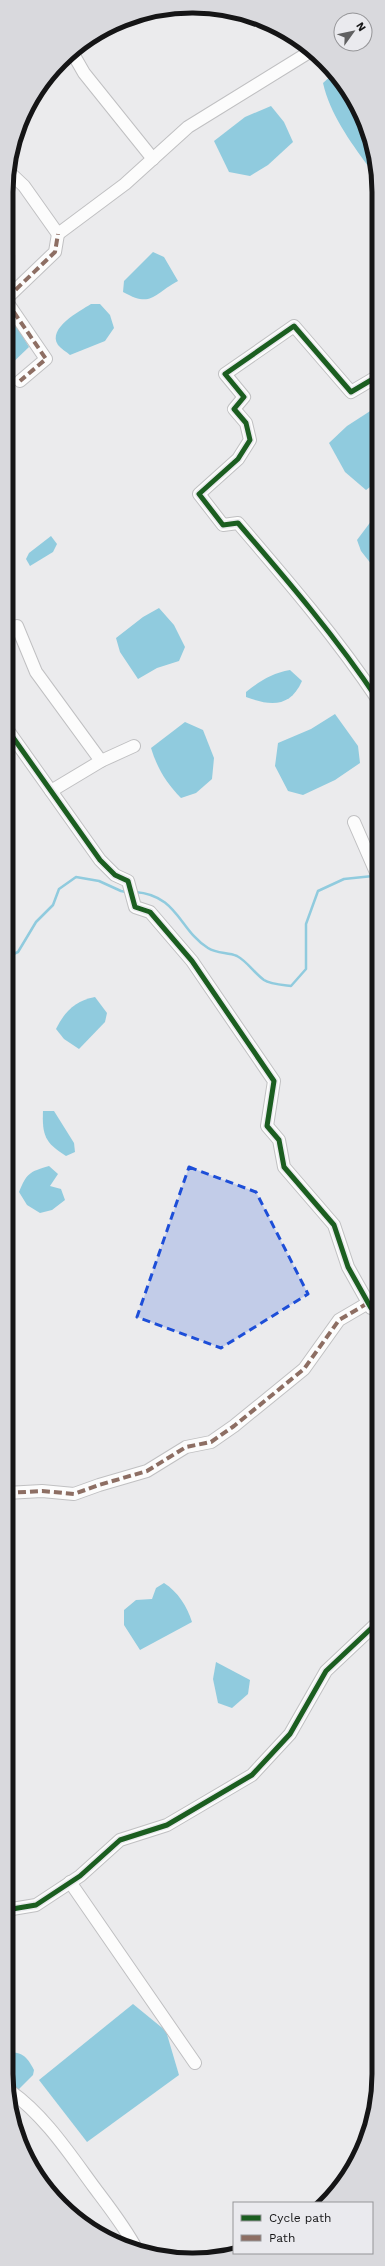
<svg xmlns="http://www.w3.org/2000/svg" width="385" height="2266" font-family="'Work Sans',sans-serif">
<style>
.water{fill:#90cbde}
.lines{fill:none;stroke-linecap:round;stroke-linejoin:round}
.stream{stroke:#90cbde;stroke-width:2.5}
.minor-casing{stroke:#c0c0c2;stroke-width:14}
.minor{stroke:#fcfcfc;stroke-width:12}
.quiet{stroke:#8d6e63;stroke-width:4;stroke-dasharray:8 4;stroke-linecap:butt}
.cycleway-casing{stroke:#eaeaee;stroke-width:8}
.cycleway{stroke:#1b5e20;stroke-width:5}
.marked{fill:#1d4ed8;fill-opacity:0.2;stroke:#1d4ed8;stroke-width:3;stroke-dasharray:8 5;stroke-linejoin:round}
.rim{fill:none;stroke:#151516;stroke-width:5}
</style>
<rect width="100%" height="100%" fill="#ebebed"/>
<g class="water">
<path d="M333,74L365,121L375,164L368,166C350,141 330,114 323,83Z"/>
<path d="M271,106L284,122L293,142L268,165L250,176L229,172L214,141L245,117Z"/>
<path d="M153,252L164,257L178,281C152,295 152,308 123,292L124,281Z"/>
<path d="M91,304H100L110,315L114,328L105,341L70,355C67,352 61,349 58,345C47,328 80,311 91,304Z"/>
<path d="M7,310L29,347L7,368Z"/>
<path d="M378,406V481L366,490L345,472L329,443L347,426Z"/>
<path d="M378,512V557L372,565L361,551L357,540Z"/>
<path d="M51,536L57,544L53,552L30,566L26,559L29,553Z"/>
<path d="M159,608L174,625L185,647L179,661L157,668L138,679L120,652L116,638L143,617Z"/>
<path d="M290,670L302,681C290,708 270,706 246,697V692C260,681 272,673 290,670Z"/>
<path d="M335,714L358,746L360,763L335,780L303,795L288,791L275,766L278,743L311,729Z"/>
<path d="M185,722L203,730L214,758L212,779L196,793L181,798C167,784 157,768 151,748Z"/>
<path d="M95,997L107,1013L105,1022L79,1049L64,1039L56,1029C65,1011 75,1001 95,997Z"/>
<path d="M43,1111H54L74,1143L75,1152L66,1156C45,1143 42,1135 43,1111Z"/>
<path d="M49,1166L58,1174L50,1186L61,1189L65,1200L52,1210L40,1213L27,1205L19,1192C27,1173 29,1172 49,1166Z"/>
<path d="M164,1583C178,1592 187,1606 192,1622L140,1650L124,1625V1610L136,1600L152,1599L156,1588Z"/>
<path d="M216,1662L250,1680L248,1694L232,1708L218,1703L213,1679Z"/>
<path d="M133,2004L166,2031L179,2075L87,2142L39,2080Z"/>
<path d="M6,2052C22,2052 26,2055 34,2070L33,2075L17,2091L8,2086Z"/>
</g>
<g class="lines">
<g class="stream">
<path d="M135,892C178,895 179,930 208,948C217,954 227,952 237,956C248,962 254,973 264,980C270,984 284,985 291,986L306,969V924L318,891L344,879L373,876"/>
<path d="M7,957L18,952L36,922L53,905L59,889L76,877L99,881L121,891L126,892"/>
</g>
<g class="minor-casing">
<g id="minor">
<path d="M72,52L84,73L153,159"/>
<path d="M8,171L24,186L58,234L125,184L188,127L311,51"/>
<path d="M7,298L55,252L58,234"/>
<path d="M7,302L46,359L20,381"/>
<path d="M17,626L36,672L101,761"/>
<path d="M378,700C336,637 287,580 238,523L223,525L199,494L238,459L250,440L246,423L234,409L244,397L225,374L294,326L351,392L378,376"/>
<path d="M7,729L100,860L115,875L128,881L135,907L150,912L192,961L274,1081L267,1126L279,1140L284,1167L334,1225L348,1267L371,1308L378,1309"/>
<path d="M51,791L101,761L134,746"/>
<path d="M354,822L378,877"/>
<path d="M6,1493L42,1491L74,1494L99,1485L147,1471L186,1447L211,1442L234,1426L304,1369L339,1320L368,1303"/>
<path d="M70,1882L195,2063"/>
<path d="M6,1910L36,1905L80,1876L120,1840L167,1825L252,1775L290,1734L326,1671L378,1622"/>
<path d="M10,2091C44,2115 69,2153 94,2187C109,2207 125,2227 137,2250"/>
</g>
</g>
<use href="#minor" class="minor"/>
<g class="quiet">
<path d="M7,298L55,252L58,234"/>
<path d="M7,302L46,359L20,381"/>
<path d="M6,1493L42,1491L74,1494L99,1485L147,1471L186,1447L211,1442L234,1426L304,1369L339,1320L368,1303"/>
</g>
<g class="cycleway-casing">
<g id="cycleway">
<path d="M378,700C336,637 287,580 238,523L223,525L199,494L238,459L250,440L246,423L234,409L244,397L225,374L294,326L351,392L378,376"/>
<path d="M7,729L100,860L115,875L128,881L135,907L150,912L192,961L274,1081L267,1126L279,1140L284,1167L334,1225L348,1267L371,1308L378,1309"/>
<path d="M6,1910L36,1905L80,1876L120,1840L167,1825L252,1775L290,1734L326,1671L378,1622"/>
</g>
</g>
<use href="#cycleway" class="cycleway"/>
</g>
<path class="marked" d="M189,1167L256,1192L308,1294L221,1348L137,1317Z"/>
<path d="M0 0H385V2266H0ZM192 13H193A179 179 0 0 1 372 192V2074A179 179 0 0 1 193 2253H192A179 179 0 0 1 13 2074V192A179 179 0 0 1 192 13Z" fill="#d9d9dd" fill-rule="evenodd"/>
<path class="rim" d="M192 13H193A179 179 0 0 1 372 192V2074A179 179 0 0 1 193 2253H192A179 179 0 0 1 13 2074V192A179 179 0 0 1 192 13Z"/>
<rect x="233" y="2202" width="140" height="52" fill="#eaeaee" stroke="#959598"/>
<rect x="241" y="2215" width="20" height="6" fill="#1b5e20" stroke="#959598"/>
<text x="269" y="2222" font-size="12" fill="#151516">Cycle path</text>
<rect x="241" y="2235" width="20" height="6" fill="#8d6e63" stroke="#959598"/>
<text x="269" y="2242" font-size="12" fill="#151516">Path</text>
<g transform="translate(353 32) rotate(57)"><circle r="19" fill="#eaeaee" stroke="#959598"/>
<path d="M0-3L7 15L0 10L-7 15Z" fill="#606061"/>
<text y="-6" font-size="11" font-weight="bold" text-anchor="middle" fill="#151516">N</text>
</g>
</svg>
